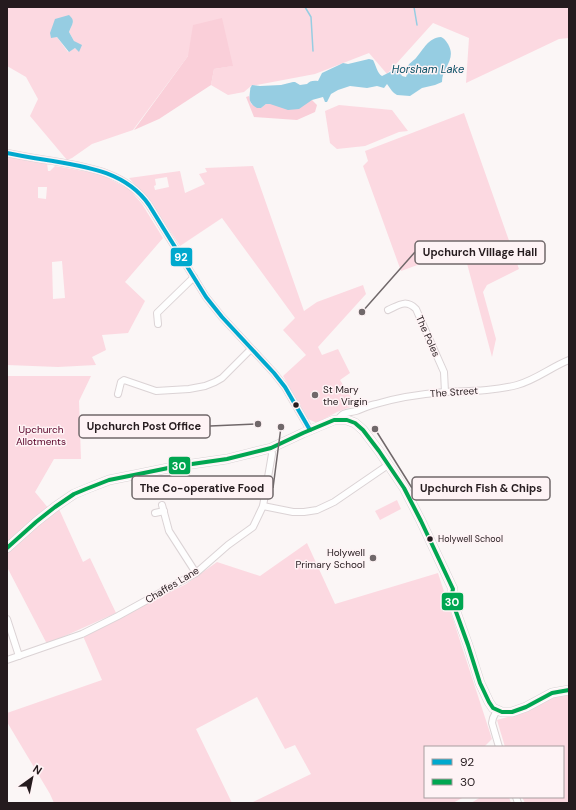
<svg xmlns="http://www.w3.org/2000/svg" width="576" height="810" font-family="'DM Sans',sans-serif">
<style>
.green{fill:#fcd9e1;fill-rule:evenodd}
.forest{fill:#facfd9}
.water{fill:#96cde2}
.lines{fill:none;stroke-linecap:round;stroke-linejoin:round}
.stream{stroke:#96cde2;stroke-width:1.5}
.street-casing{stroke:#dbd3d5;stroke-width:8}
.secondary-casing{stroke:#dbd3d5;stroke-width:10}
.street{stroke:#fefefe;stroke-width:6}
.secondary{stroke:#fefefe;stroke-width:9}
.bus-1-casing{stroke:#fef3f5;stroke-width:7}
.bus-2-casing{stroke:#fef3f5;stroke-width:7}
.bus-1{stroke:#00a9ce;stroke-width:4}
.bus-2{stroke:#00a651;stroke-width:4}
.poi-dot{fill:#70686a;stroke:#fef3f5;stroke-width:1.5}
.bus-dot{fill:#251b1e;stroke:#fef3f5;stroke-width:1.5}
.labels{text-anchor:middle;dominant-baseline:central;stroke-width:3;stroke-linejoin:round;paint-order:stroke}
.bus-label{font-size:9px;fill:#251b1e;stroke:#fef3f5;text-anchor:start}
.street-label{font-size:10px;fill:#251b1e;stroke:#fef3f5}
.poi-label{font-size:10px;fill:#251b1e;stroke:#fef3f5;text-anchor:start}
.park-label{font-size:10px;fill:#570026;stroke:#fef3f5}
.water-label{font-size:11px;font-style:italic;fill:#0b5166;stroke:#fef3f5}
.leader{fill:none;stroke:#70686a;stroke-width:1.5}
.callout-dot{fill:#70686a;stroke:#fef3f5;stroke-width:1.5}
.callout{fill:#fef3f5;stroke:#70686a;stroke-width:1.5}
.callout-label{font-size:11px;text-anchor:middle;font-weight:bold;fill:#251b1e}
.line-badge{stroke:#fef3f5;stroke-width:1.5}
.badge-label{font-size:11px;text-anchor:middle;font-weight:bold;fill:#fff}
</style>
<rect width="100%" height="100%" fill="#fbf6f6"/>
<g class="green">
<path d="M7,7H569V38L559,39L466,83L469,38L433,23L387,74L369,53L315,74L251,86L244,92L228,95L211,85L214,69L232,66L188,56L133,130L92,144L72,158L67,160L30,116L38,99L26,77L7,66ZM73,22L69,32L74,41L79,51L75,48L68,52L57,37Z"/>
<path d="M339,105L392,110L408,131L399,132L365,146L337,149L330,143L325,111Z"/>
<path d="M464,113L519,269L487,285L483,292L496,339L492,357L465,256L431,260L401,271L363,166L368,161L365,151Z"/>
<path d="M7,157L47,163L48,171H50L55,166L100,174L129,189L142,204L163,238L125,282L145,301L128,333L102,335L106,350L92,357L96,365L58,367L7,365ZM38,187H47L46,199L38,198ZM62,261L65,298L53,299L52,262Z"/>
<path d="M253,166L304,311L317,302L363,285L366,294L318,347L322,355L338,349L350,373L340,380L356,405L337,412L317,423L308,419L283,376L306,355L283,330L295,318L222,218L180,246L152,204L129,178L180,171L185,193L205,184L199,174L207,172L205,168ZM167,177L169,187L155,190L154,186L156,185L155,179Z"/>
<path d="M7,376H91L79,401L81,459H54L35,492L49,509L7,544Z"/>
<path d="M397,500L401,509L380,520L375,511Z"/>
<path d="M59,509L83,562L90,558L116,613L47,644L7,567V553L24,537Z"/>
<path d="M307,543L335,604L438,573L492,739L484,747H425V797H464L453,803H251L311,774L295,745L285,749L257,697L196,729L232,803H54L50,794L7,722V713L102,680L83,636L186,584L217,562L260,576Z"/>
<path d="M569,694V803H525L522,797H563V747H505L497,720L522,713L559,695Z"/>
<path d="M481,797H509L511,803H471Z"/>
</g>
<g class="forest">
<path d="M222,18L233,66L214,69L211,85L159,119L134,130L188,56L193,25Z"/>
<path d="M249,96L251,104L261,108L266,104L312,100L317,105L315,112L297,120L254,117L246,97Z"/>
</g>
<g class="water">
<path d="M69,15C76,21 72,24 69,32L74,41L82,45L79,52L75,48L69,52L57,37L51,38L50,33L55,19Z"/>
<path d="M441,37C445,39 446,41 448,44C457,60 442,67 442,82L435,85L422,88L410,96L397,95L394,93L392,91L387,84L384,88L377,86L367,88L350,86L338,90L331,94L327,102H325L323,97L312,100L299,109L288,110L270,104H266L261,108H257C249,103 249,100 250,91C251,85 249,91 252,85L260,86L281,85L293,82H295L300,85L307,84C309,81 314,80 318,81L322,73L339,65L343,63L348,64L369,59L373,60C376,65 377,73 382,76L396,69H398L402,76L406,77C408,73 406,71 407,68C408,64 413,61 416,58C424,49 428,38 441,37Z"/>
</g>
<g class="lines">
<g class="stream">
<path d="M305,7L311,17L313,51"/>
<path d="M414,7L417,25"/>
</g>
<g class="street-casing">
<g id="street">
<path d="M7,153C22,156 38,159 53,161C89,167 127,173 149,205L206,297L222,317L274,373L285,387L310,430"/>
<path d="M388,310C399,305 406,299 416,309L444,372L445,392"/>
<path d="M158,324L157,313L194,277"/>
<path d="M118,394L121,382L124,380L156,391L189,389L205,386L215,382L222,378L251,349"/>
<path d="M338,420C343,411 349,413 356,411C363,409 369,405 376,404C399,397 421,394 445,392C469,391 494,391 517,385C536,380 551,367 569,360"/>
<path d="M162,505L169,531L196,573"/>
<path d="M263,506L293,512H304L317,510L334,502L388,465"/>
<path d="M155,513L164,511"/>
<path d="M7,619L19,656"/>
<path d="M7,660L82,634L118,616L196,573L228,545L253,527L263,506L272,454L271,448"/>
<path d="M497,710L493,718L492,723L499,747"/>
<path d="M516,797L518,803"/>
</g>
</g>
<g class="secondary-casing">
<path id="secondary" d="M7,548L36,522L55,507L74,494L86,489L109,480L134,475L178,466L227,459L271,448L303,433L334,420H347L355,423L363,430L379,451L404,488L421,521L453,589L451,598L468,645L480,683L489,702L493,708L502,712H512L526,707L552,693L569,690"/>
</g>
<use href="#street" class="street"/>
<use href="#secondary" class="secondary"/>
<g class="bus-1-casing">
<path id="bus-1" d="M7,153C22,156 38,159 53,161C89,167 127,173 149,205L206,297L222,317L274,373L285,387L310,430"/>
</g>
<g class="bus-2-casing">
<path id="bus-2" d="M7,548L36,522L55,507L74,494L86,489L109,480L134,475L178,466L227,459L271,448L303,433L334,420H347L355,423L363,430L379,451L404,488L421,521L453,589L451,598L468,645L480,683L489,702L493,708L502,712H512L526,707L552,693L569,690"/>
</g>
<use href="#bus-1" class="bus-1"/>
<use href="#bus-2" class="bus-2"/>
</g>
<g class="poi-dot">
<circle cx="315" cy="395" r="4"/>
<circle cx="373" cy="558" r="4"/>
</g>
<g class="bus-dot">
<circle cx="296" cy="405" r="3.5"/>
<circle cx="430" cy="539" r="3.5"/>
</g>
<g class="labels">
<g class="bus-label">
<text x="438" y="539">Holywell School</text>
</g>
<g class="street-label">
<text transform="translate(428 336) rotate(66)">The Poles</text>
<text transform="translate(454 392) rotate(-4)">The Street</text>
<text transform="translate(172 585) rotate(-31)">Chaffes Lane</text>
</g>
<g class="poi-label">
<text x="323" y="389">St Mary<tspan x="323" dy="12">the Virgin</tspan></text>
<text x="365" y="552" text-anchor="end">Holywell<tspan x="365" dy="12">Primary School</tspan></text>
</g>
<g class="park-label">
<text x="41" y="429">Upchurch<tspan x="41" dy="12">Allotments</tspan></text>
</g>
<g class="water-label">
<text x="428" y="69">Horsham Lake</text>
</g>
</g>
<path class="leader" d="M362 312L415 252M258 424L210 426M281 427L273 488M375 429L412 488"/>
<g class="callout-dot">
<circle cx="362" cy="312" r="4"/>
<circle cx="258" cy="424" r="4"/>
<circle cx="281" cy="427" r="4"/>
<circle cx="375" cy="429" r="4"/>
</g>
<g class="callout">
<rect x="415" y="241" width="130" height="23" rx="4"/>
<rect x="79" y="415" width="131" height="23" rx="4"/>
<rect x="132" y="476" width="141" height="23" rx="4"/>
<rect x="412" y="477" width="138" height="23" rx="4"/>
</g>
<g class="callout-label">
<text x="480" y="256">Upchurch Village Hall</text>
<text x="144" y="430">Upchurch Post Office</text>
<text x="202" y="492">The Co-operative Food</text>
<text x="481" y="492">Upchurch Fish &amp; Chips</text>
</g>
<g class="line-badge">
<rect x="170" y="247" width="23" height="20" rx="4" fill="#00a9ce"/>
<rect x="168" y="456" width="23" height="19" rx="4" fill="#00a651"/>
<rect x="441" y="592" width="23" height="19" rx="4" fill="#00a651"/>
</g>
<g class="badge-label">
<text x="181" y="261">92</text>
<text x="179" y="470">30</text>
<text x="452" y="606">30</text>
</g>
<rect width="576" height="810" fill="none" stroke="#251b1e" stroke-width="16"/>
<rect x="424" y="746" width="140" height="52" fill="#fef3f5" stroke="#a79d9f"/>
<rect x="432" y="759" width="20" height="6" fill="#00a9ce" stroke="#a79d9f"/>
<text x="460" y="766" font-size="12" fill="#251b1e">92</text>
<rect x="432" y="779" width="20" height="6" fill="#00a651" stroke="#a79d9f"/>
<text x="460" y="786" font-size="12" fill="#251b1e">30</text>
<g transform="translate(32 778) rotate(33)" stroke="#fef3f5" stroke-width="3" paint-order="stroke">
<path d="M0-3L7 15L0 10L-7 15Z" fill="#251b1e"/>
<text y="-6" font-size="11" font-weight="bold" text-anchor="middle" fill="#251b1e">N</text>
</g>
</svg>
